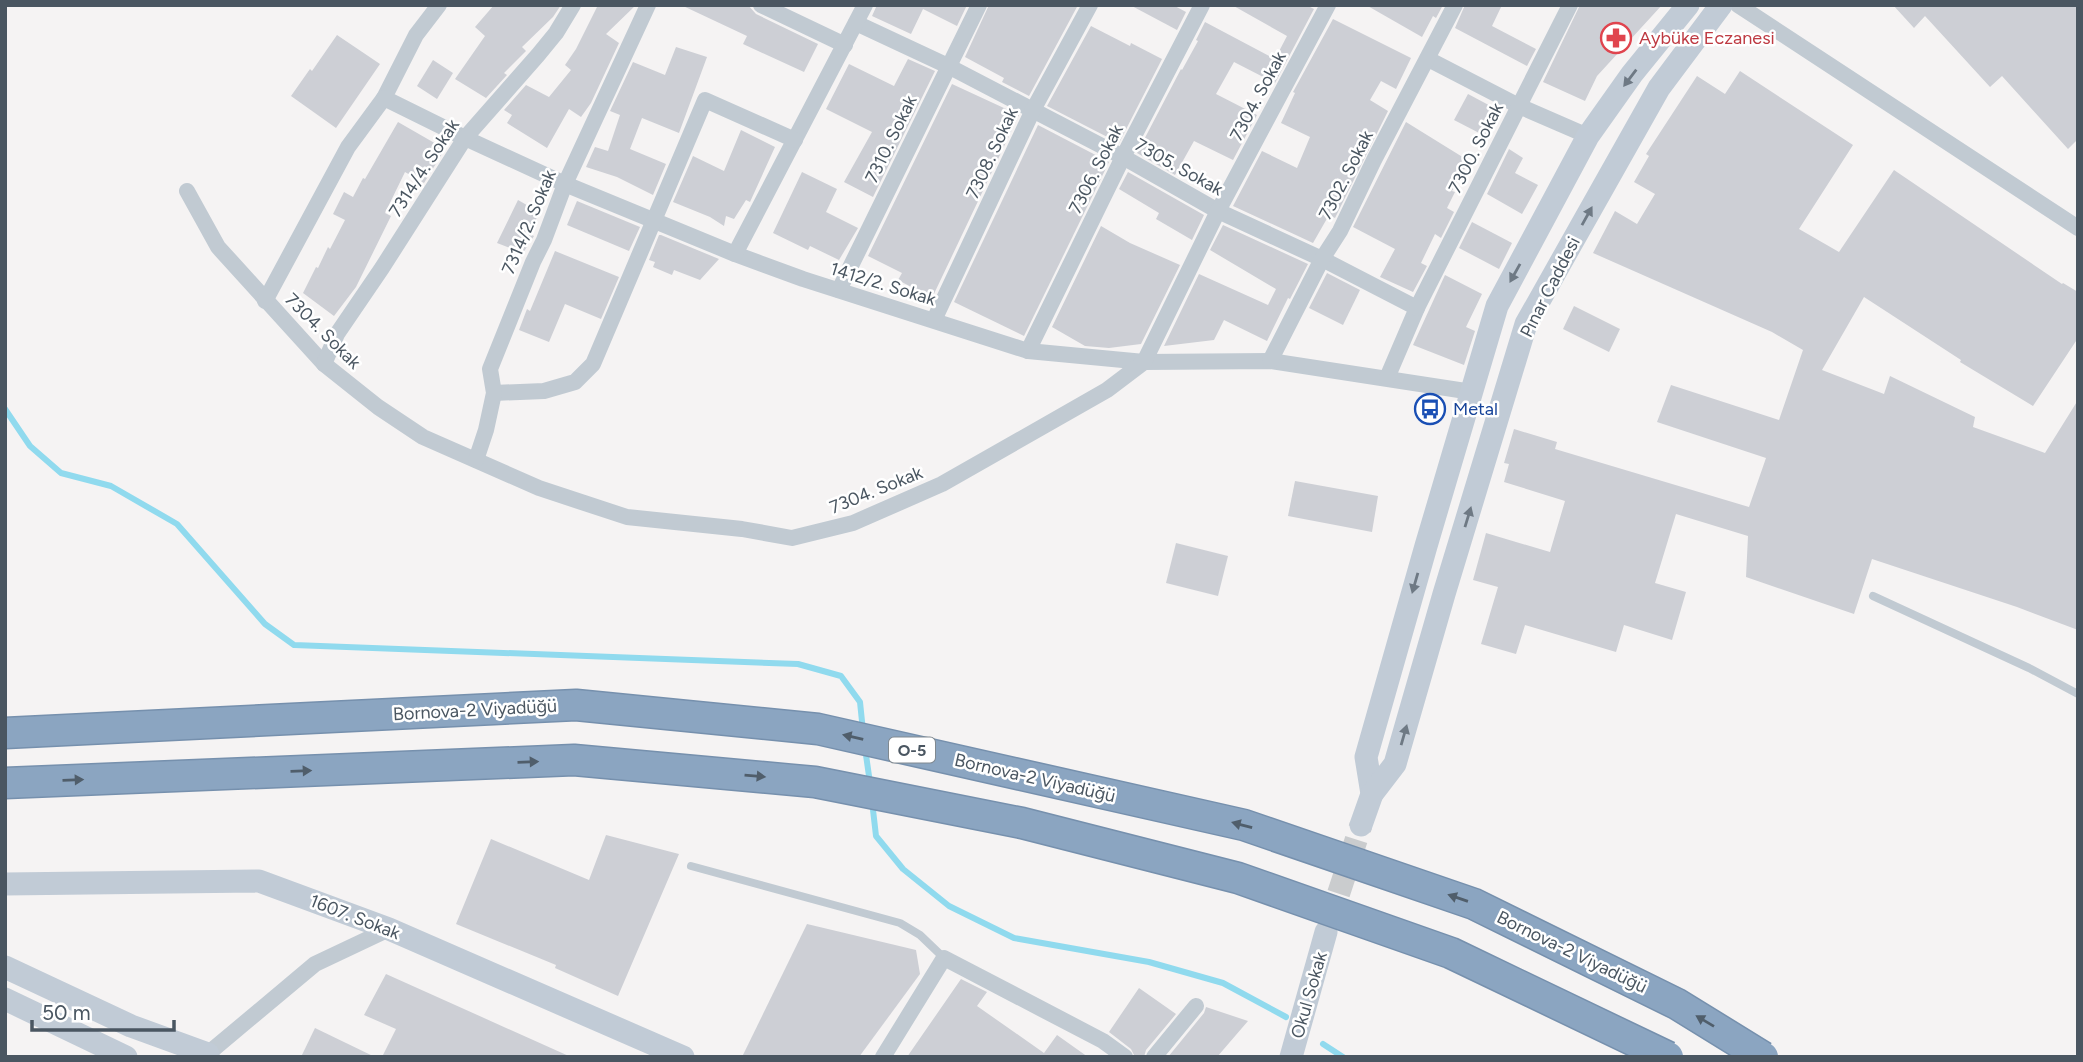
<svg xmlns="http://www.w3.org/2000/svg" width="2083" height="1062" font-family="Figtree,sans-serif">
<style>
.lines{fill:none;stroke-linecap:round;stroke-linejoin:round}
.stream{stroke:#90daee;stroke-width:6}
.building{fill:#cdcfd5}
.secondary-tunnel{stroke:#caccce;stroke-width:23;stroke-dasharray:23 11;stroke-linecap:butt}
.lane{stroke:#c1cad2;stroke-width:8}
.street{stroke:#c1cad2;stroke-width:16}
.secondary{stroke:#c1cbd6;stroke-width:23}
.highway-bridge-casing{stroke:#7690ad;stroke-width:33;stroke-linecap:butt}
.highway-bridge{stroke:#8ba5c1;stroke-width:30}
.oneway{fill:#6e7984}
.oneway2{fill:#505e6b}
.labels{text-anchor:middle;dominant-baseline:central;stroke-width:5;stroke-linejoin:round;paint-order:stroke}
.shield{fill:#fff;stroke:#808990;stroke-width:2}
.shield-label{font-size:16px;font-weight:bold;fill:#4a5661}
.health-label{font-size:18px;fill:#be3a42;stroke:#fff;text-anchor:start}
.street-label{font-size:18px;fill:#4a5661;stroke:#fff}
.transit-label{font-size:18px;fill:#164399;stroke:#fff;text-anchor:start}
</style>
<rect width="100%" height="100%" fill="#f5f3f3"/>
<g class="lines">
<g class="stream">
<path d="M5,409L30,446L61,473L111,486L177,524L265,624L294,645L798,664L841,676L860,702L863,731"/>
<path d="M865,748L870,783"/>
<path d="M872,801L876,836L903,869L949,906L1014,938L1149,962L1223,983L1286,1017"/>
<path d="M1323,1044L1343,1057"/>
</g>
</g>
<g class="building">
<path d="M494,5H561L553,17L522,47L526,51L504,73L507,75L486,98L455,79L485,36L475,27Z"/>
<path d="M598,5H636L606,34L619,43L591,103L581,117L569,109L547,148L507,123L512,115L504,110L526,85L549,97L571,70L565,65L576,49Z"/>
<path d="M681,5H748L756,14L818,44L804,72L743,44L747,36Z"/>
<path d="M877,5H967L957,26L923,9L911,34L872,16Z"/>
<path d="M989,5H1078L1029,96L1002,82L1004,78L965,57Z"/>
<path d="M1130,5H1173L1186,12L1177,30Z"/>
<path d="M1232,5H1306L1314,9L1275,83L1234,62L1216,94L1257,115L1233,160L1194,141L1175,175L1137,153L1181,69L1182,70L1198,41L1196,40L1205,22L1275,59L1287,36Z"/>
<path d="M1366,5H1443L1436,18L1433,16L1422,37Z"/>
<path d="M1465,5H1502L1492,26L1536,49L1527,66L1455,28Z"/>
<path d="M1580,5H1662L1597,76L1585,101L1543,82Z"/>
<path d="M1893,5H2078V139L2068,149L2002,76L1990,87L1925,16L1914,28Z"/>
<path d="M1333,19L1411,58L1396,89L1381,81L1370,100L1388,111L1335,218L1329,215L1313,243L1233,206L1262,151L1297,168L1310,137L1281,123L1295,93L1293,92Z"/>
<path d="M1091,26L1130,46L1131,43L1162,59L1119,143L1047,106Z"/>
<path d="M337,35L380,64L336,128L291,96L310,69L312,71Z"/>
<path d="M676,47L707,57L679,133L642,118L630,149L666,164L653,195L617,177L586,167L595,147L608,151L620,115L610,111L633,62L665,75Z"/>
<path d="M908,59L935,71L873,197L844,182L872,132L826,109L849,64L894,86Z"/>
<path d="M433,60L453,73L437,99L417,86Z"/>
<path d="M1740,71L1853,145L1799,229L1839,252L1894,170L2062,284L2063,283L2078,292V338L2033,406L1960,362L1961,360L1864,297L1822,370L1884,394L1890,376L1975,417L1973,427L2045,453L2078,400V630L2017,607L1872,559L1854,614L1746,577L1748,536L1676,514L1655,583L1686,592L1672,640L1624,625L1616,652L1525,625L1516,654L1481,644L1498,587L1473,580L1486,533L1550,552L1565,501L1504,482L1509,464L1504,463L1514,429L1557,442L1555,449L1749,507L1766,458L1657,422L1671,385L1779,420L1803,350L1772,332L1593,253L1615,211L1637,224L1655,194L1634,182L1649,156L1646,154L1697,76L1725,94Z"/>
<path d="M952,84L1019,115L932,298L898,280L902,273L868,256Z"/>
<path d="M1468,94L1498,110L1485,136L1454,120Z"/>
<path d="M398,122L445,149L424,183L405,172L385,213L391,216L356,287L334,316L303,293L316,267L318,268L328,247L330,249L345,220L333,214L344,192L353,197L363,178L365,179Z"/>
<path d="M1406,122L1469,161L1452,191L1455,192L1447,208L1454,212L1441,238L1435,234L1421,263L1427,266L1413,292L1380,277L1395,249L1353,227Z"/>
<path d="M1038,125L1109,162L1024,336L954,302Z"/>
<path d="M741,130L775,147L750,202L746,200L734,219L726,216L724,226L710,217L673,202L693,156L724,171Z"/>
<path d="M1509,149L1523,158L1515,173L1538,185L1522,214L1487,194Z"/>
<path d="M802,172L837,189L826,212L858,228L839,260L810,246L808,250L773,233Z"/>
<path d="M1128,172L1204,215L1192,240L1156,219L1159,213L1119,189Z"/>
<path d="M518,200L539,212L530,234L534,236L523,253L497,243Z"/>
<path d="M577,201L640,227L629,251L567,225Z"/>
<path d="M1472,222L1512,243L1499,269L1459,248Z"/>
<path d="M1223,225L1308,264L1290,299L1288,298L1267,341L1224,320L1214,340L1164,346L1199,274L1268,305L1276,289L1210,250Z"/>
<path d="M1101,226L1130,243L1180,265L1141,344L1109,348L1085,346L1052,327Z"/>
<path d="M659,235H661L719,259L700,280L674,270L672,275L653,267L655,262L649,260Z"/>
<path d="M555,251L619,277L601,319L565,304L549,342L519,330L527,309L530,311Z"/>
<path d="M1327,273L1360,290L1343,325L1309,308Z"/>
<path d="M1445,275L1482,294L1466,327L1475,331L1464,365L1413,345Z"/>
<path d="M1574,306L1620,329L1609,352L1563,329Z"/>
<path d="M1295,481L1378,496L1372,532L1288,516Z"/>
<path d="M1176,543L1228,556L1218,596L1166,583Z"/>
<path d="M606,835L679,854L618,996L555,968L556,965L456,924L491,839L589,880Z"/>
<path d="M807,924L916,950L920,974L859,1057H742Z"/>
<path d="M386,974L571,1057H382L396,1029L364,1015Z"/>
<path d="M961,979L987,992L977,1006L1044,1053L1057,1035L1088,1057H907Z"/>
<path d="M1139,988L1176,1014L1146,1050L1144,1057H1135L1131,1049L1109,1032Z"/>
<path d="M1206,1007L1248,1021L1217,1057H1168L1204,1013Z"/>
<path d="M315,1028L375,1057H301Z"/>
</g>
<g class="lines">
<path class="secondary-tunnel" d="M1328,926L1361,825"/>
<g class="lane">
<path d="M1873,596L2029,668L2078,694"/>
<path d="M691,866L900,923L920,935L944,958"/>
</g>
<g class="street">
<path d="M439,5L416,35L384,98L465,138L565,184L735,254L803,279L1028,351L1144,362L1270,361L1472,392"/>
<path d="M761,5L845,45"/>
<path d="M1738,5L2078,228"/>
<path d="M856,23L948,66L1123,157L1218,211L1322,259L1417,308L1387,378"/>
<path d="M1428,59L1519,106L1588,136"/>
<path d="M187,191L218,247L324,364L378,407L423,437L539,488L627,517L742,529L792,538L853,523L942,484L1107,390L1144,362L1218,211L1328,5"/>
<path d="M735,254L865,5"/>
<path d="M839,290L979,5"/>
<path d="M265,301L348,147L384,98"/>
<path d="M1417,308L1570,5"/>
<path d="M934,320L1033,110L1090,5"/>
<path d="M1028,351L1123,157L1202,5"/>
<path d="M1270,361L1322,259L1340,231L1374,160L1455,5"/>
<path d="M324,364L337,334L382,268L465,138L538,55L556,33L573,5"/>
<path d="M494,393L544,391L575,382L593,364L705,100L795,140"/>
<path d="M476,460L486,430L494,393L490,369L533,262L544,240L565,184L648,5"/>
<path d="M204,1057L315,964L389,929"/>
<path d="M883,1057L944,958L1103,1041L1125,1057"/>
<path d="M1154,1057L1196,1006"/>
</g>
<g class="secondary">
<path d="M1372,794L1366,757L1426,546L1497,306L1588,136L1632,74L1688,5"/>
<path d="M1361,825L1372,794L1395,764L1444,594L1526,324L1659,88L1721,5"/>
<path d="M5,884L259,881L389,929L683,1057"/>
<path d="M5,967L131,1026L208,1054"/>
<path d="M5,999L126,1057"/>
<path d="M1291,1057L1326,932"/>
</g>
<g class="highway-bridge-casing">
<g id="highway-bridge">
<path d="M5,733L576,705L818,729L1244,825L1474,904L1677,1004L1763,1057"/>
<path d="M5,783L574,760L815,782L1022,823L1238,878L1451,953L1668,1057"/>
</g>
</g>
<use href="#highway-bridge" class="highway-bridge"/>
</g>
<defs><path id="oneway-solid" d="M-6-.8H1V-3.2L6.5 0L1 3.2V.8H-6Z" transform="scale(1.75)"/></defs>
<g class="oneway">
<use href="#oneway-solid" transform="translate(1630 78) rotate(127)"/>
<use href="#oneway-solid" transform="translate(1587 216) rotate(-61)"/>
<use href="#oneway-solid" transform="translate(1515 273) rotate(119)"/>
<use href="#oneway-solid" transform="translate(1468 517) rotate(-73)"/>
<use href="#oneway-solid" transform="translate(1415 583) rotate(106)"/>
<use href="#oneway-solid" transform="translate(1404 735) rotate(-74)"/>
</g>
<g class="oneway2">
<use href="#oneway-solid" transform="translate(853 737) rotate(-167)"/>
<use href="#oneway-solid" transform="translate(528 762) rotate(-2)"/>
<use href="#oneway-solid" transform="translate(301 771) rotate(-2)"/>
<use href="#oneway-solid" transform="translate(755 776) rotate(5)"/>
<use href="#oneway-solid" transform="translate(73 780) rotate(-2)"/>
<use href="#oneway-solid" transform="translate(1242 825) rotate(-165)"/>
<use href="#oneway-solid" transform="translate(1458 898) rotate(-161)"/>
<use href="#oneway-solid" transform="translate(1705 1021) rotate(-149)"/>
</g>
<defs>
<g id="pharmacy-ring" transform="scale(1.575)"><circle r="9.5" fill="#fff" stroke="#e0444e" stroke-width="1.5"/><path d="M-2-6h4v4h4v4h-4v4h-4v-4h-4v-4h4Z" fill="#e0444e"/></g>
<g id="bus-ring" transform="scale(1.575)"><circle r="9.5" fill="#fff" stroke="#1a4fb4" stroke-width="1.5"/><path d="M-5-6H5V4H4V6H2V4H-2V6H-4V4H-5ZM-3.5-4V0h7V-4ZM-3.5 1.2v1.5H-2V1.2ZM2 1.2v1.5H3.5V1.2Z" fill="#1a4fb4"/></g>
</defs>
<g fill-rule="evenodd">
<use href="#pharmacy-ring" x="1616" y="38"/>
<use href="#bus-ring" x="1430" y="409"/>
</g>
<g class="labels">
<rect class="shield" x="889" y="737.5" width="46" height="25" rx="5"/>
<g class="shield-label">
<text x="912" y="750">O-5</text>
</g>
<g class="health-label">
<text x="1639" y="38">Aybüke Eczanesi</text>
</g>
<g class="street-label">
<text transform="translate(1258 96) rotate(-62)">7304. Sokak</text>
<text transform="translate(891 139) rotate(-64)">7310. Sokak</text>
<text transform="translate(1476 148) rotate(-63)">7300. Sokak</text>
<text transform="translate(992 153) rotate(-65)">7308. Sokak</text>
<text transform="translate(1179 167) rotate(29)">7305. Sokak</text>
<text transform="translate(424 168) rotate(-57)">7314/4. Sokak</text>
<text transform="translate(1096 169) rotate(-63)">7306. Sokak</text>
<text transform="translate(1346 175) rotate(-63)">7302. Sokak</text>
<text transform="translate(529 222) rotate(-67)">7314/2. Sokak</text>
<text transform="translate(883 284) rotate(17)">1412/2. Sokak</text>
<text transform="translate(1550 287) rotate(-63)">Pınar Caddesi</text>
<text transform="translate(323 331) rotate(45)">7304. Sokak</text>
<text transform="translate(876 490) rotate(-22)">7304. Sokak</text>
<text transform="translate(475 710) rotate(-3)">Bornova-2 Viyadüğü</text>
<text transform="translate(1035 778) rotate(13)">Bornova-2 Viyadüğü</text>
<text transform="translate(355 917) rotate(21)">1607. Sokak</text>
<text transform="translate(1572 952) rotate(26)">Bornova-2 Viyadüğü</text>
<text transform="translate(1309 995) rotate(-74)">Okul Sokak</text>
</g>
<g class="transit-label">
<text x="1453" y="409">Metal</text>
</g>
</g>
<rect width="2083" height="1062" fill="none" stroke="#4a5661" stroke-width="14"/>
<path d="M32 1020v10h142v-10" fill="none" stroke="#4a5661" stroke-width="3.5"/>
<text x="42" y="1020" font-size="21" fill="#4a5661" stroke="#ffffff" stroke-width="5" paint-order="stroke">50 m</text>
</svg>
